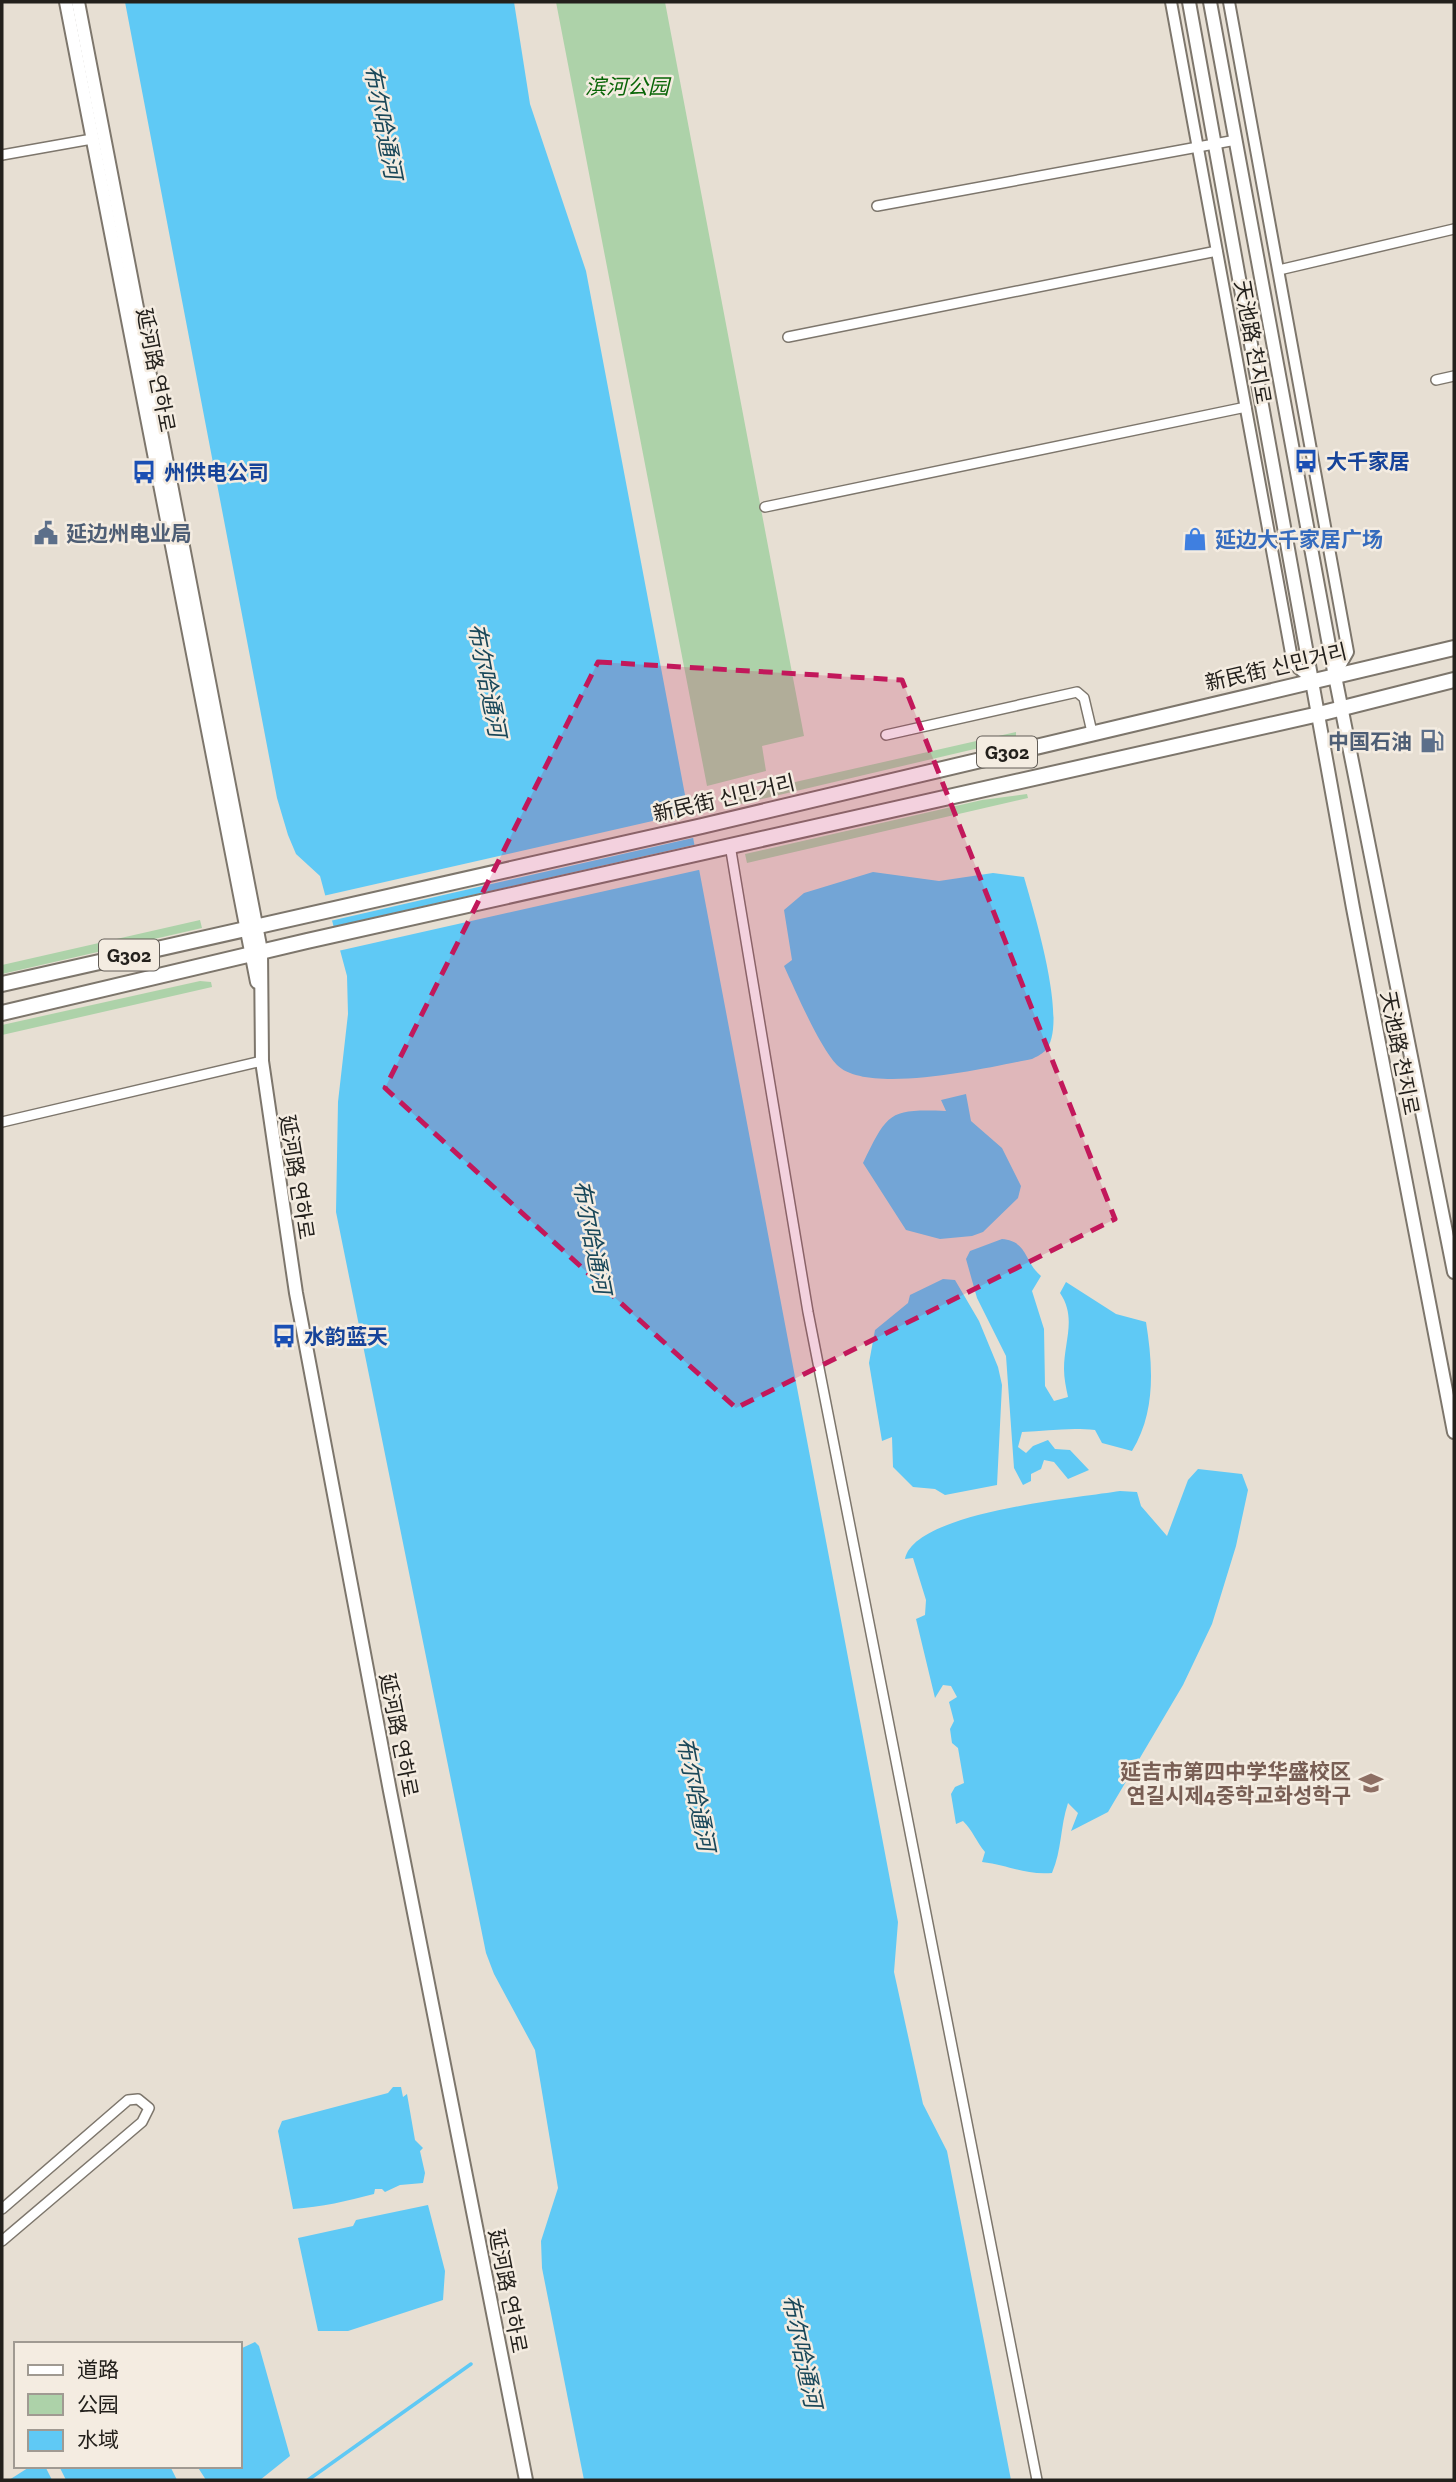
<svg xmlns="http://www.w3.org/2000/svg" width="1456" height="2482" font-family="'Zilla Slab','Noto Sans SC','Noto Sans KR',serif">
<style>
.green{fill:#add2a9}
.water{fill:#5fc9f5}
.pier{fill:#e7dfd3}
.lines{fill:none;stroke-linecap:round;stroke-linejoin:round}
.stream{stroke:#5fc9f5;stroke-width:3.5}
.minor-casing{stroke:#7d766c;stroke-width:12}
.tertiary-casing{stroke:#7d766c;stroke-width:14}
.secondary-casing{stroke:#7d766c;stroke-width:16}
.trunk-casing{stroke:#7d766c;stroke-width:18}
.minor{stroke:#fff;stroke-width:9}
.tertiary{stroke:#fff;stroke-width:10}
.secondary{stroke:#fff;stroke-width:12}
.trunk{stroke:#fff;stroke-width:14}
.marked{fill:#c2185b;fill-opacity:0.2;stroke:#c2185b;stroke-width:5;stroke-dasharray:14 9;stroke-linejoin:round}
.labels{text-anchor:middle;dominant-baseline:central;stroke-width:5;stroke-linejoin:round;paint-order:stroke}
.shield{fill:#f4ece1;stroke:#625d57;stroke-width:2}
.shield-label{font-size:19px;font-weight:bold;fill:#23201c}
.park-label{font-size:21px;font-style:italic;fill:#096507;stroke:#f4ece1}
.street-label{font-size:21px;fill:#23201c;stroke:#f4ece1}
.transit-label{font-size:21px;font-weight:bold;fill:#164399;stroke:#f4ece1;text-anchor:start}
.service-label{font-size:21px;font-weight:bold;fill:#4e5e75;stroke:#f4ece1;text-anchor:start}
.shop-label{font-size:21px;font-weight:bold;fill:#366cbe;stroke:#f4ece1;text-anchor:start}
.education-label{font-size:21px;font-weight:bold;fill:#785e54;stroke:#f4ece1;text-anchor:end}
.water-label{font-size:23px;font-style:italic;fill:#194759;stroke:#f4ece1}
</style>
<rect width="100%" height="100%" fill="#e7dfd3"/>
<g class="green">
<path d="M556,2H665L804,736L762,746L766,771L707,786Z"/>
<path d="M1016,732V736L979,748L736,805L729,797Z"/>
<path d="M1027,794L1028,798L747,863L745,854L982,800Z"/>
<path d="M200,920L202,928L2,974V965Z"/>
<path d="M200,981L211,982L212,987L2,1035V1025Z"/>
</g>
<g class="water">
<path d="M125,2H514L530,104L586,271L898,1922L894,1972L923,2104L947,2151L1011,2480H584L542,2268L541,2241L558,2188L535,2050L494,1974L486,1953L336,1212L338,1102L348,1014L347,976L320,876L296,854L288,835L277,798Z"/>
<path d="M873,872L939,881L993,873L1024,877C1033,909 1070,1026 1045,1051C1042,1054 1036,1057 1032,1059C991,1067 868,1096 837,1065C819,1046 796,992 784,966L792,960L784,910L804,893Z"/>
<path d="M966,1094L971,1121L1002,1148L1021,1186L1018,1198L983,1232L972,1236L940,1239L906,1230L863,1163C888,1112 889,1109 946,1111L941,1100Z"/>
<path d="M1002,1239C1028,1241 1024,1262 1041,1276L1032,1291L1044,1329L1045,1386L1054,1401L1068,1397C1066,1388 1064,1378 1064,1369C1064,1341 1077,1318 1060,1293L1066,1282L1116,1314L1146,1322C1153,1366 1156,1412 1132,1451L1102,1443L1095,1430C1069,1427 1047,1431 1022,1432L1018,1447L1026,1453L1033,1446L1048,1440L1055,1449L1070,1450L1089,1470L1068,1479L1054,1462L1044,1460L1041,1469L1031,1474V1481L1023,1485L1014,1468L1006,1356L977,1298L966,1259L970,1251Z"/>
<path d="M943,1279L955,1280L979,1321L998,1367L1002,1385L997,1485L945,1495L935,1489L913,1487L893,1467L892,1437L882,1441L869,1363L875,1330L908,1303L910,1295Z"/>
<path d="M1198,1469L1242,1474L1248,1490L1236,1546L1212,1624L1183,1685L1108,1812L1071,1831L1078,1813L1068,1803C1060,1827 1062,1850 1052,1873C1023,1875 1009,1865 982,1862L985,1852C976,1841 973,1831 963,1821L956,1824L951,1794L955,1787L964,1783L958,1748L952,1743L950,1729L954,1721L949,1702L957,1697L951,1686L943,1685L935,1698L916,1619L925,1615L926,1600L913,1558L905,1559C914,1512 1077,1498 1120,1491L1137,1492L1141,1506L1167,1536L1188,1480Z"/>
<path d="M393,2087H401L403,2097L407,2094L415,2140L423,2148L420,2151L425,2173L423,2183L400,2185L385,2192L382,2189H375L374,2194C347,2201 322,2207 293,2209L278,2131L282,2121L388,2093Z"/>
<path d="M428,2205L445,2271L443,2300L348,2331H318L298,2238L353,2226L356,2220Z"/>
<path d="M255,2342L259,2346L290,2456L260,2480H206L197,2466H240V2349Z"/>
<path d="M31,2466H45L52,2480H9Z"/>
<path d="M59,2466H170L177,2480H66Z"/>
</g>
<g class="pier">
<path d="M692,812L697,837L330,921L323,896Z"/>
<path d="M698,844L703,869L338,951L331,927Z"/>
</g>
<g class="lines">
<path class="stream" d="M308,2480L471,2364"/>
<g class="minor-casing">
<g id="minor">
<path d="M2,155L92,139"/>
<path d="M877,206L1236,140"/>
<path d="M1279,270L1454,229"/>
<path d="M788,337L1217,251"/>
<path d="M1436,380L1454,376"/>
<path d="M765,507L1246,407"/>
<path d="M886,735L1077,692L1084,698L1092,732"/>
<path d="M730,845L808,1312L1037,2480"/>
<path d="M2,1122L262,1061"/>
<path d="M2,2209L128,2100L138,2099L149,2108L142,2122L2,2241"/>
</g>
</g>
<g class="tertiary-casing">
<g id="tertiary">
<path d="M1171,2L1293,664L1313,680"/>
<path d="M1229,2L1348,652L1335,675"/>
</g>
</g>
<g class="secondary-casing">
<g id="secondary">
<path d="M66,2L257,982"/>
<path d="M78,2L261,951L262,1061L296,1293L390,1791L526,2480"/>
<path d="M1189,2L1353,908L1454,1432"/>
<path d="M1210,2L1331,656L1454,1272"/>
</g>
</g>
<g class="trunk-casing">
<g id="trunk">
<path d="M2,984L702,826L1454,648"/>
<path d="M2,1013L307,941L1319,714L1454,680"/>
</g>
</g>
<use href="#minor" class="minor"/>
<use href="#tertiary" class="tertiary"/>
<use href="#secondary" class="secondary"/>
<use href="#trunk" class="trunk"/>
</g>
<path class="marked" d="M598,662L902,680L1115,1219L736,1408L385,1088Z"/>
<defs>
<g id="bus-bare" transform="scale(1.89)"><path d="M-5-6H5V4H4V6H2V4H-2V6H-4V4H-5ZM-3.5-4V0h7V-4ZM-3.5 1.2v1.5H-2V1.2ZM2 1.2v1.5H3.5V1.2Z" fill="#1a4fb4" stroke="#f4ece1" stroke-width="2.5" paint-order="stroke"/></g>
<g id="civic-bare" transform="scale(1.89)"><path d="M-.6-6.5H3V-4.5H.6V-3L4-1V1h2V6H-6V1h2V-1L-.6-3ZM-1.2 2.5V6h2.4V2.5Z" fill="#5c6f8a" stroke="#f4ece1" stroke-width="2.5" paint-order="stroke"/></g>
<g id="shop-bare" transform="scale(1.89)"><path d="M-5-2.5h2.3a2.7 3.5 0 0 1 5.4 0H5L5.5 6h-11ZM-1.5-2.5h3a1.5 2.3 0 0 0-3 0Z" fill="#3f7fe0" stroke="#f4ece1" stroke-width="2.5" paint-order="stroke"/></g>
<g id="fuel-bare" transform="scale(1.89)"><path d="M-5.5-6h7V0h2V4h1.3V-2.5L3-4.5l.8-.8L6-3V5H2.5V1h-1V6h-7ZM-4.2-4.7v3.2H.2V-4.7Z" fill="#5c6f8a" stroke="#f4ece1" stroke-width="2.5" paint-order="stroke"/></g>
<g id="school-bare" transform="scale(1.89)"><path d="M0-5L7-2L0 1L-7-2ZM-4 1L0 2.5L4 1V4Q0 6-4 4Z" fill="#8d6e63" stroke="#f4ece1" stroke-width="2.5" paint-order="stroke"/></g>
</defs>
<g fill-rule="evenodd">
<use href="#bus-bare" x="1306" y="461"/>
<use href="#bus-bare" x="144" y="472"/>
<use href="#civic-bare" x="46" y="533"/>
<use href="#shop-bare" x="1195" y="539"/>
<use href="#fuel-bare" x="1432" y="741"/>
<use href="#bus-bare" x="284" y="1336"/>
<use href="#school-bare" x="1371" y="1783"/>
</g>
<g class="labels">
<g class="shield">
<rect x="977" y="736.5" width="60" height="31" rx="5"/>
<rect x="99" y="939.5" width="60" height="31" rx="5"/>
</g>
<g class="shield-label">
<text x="1007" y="752">G302</text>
<text x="129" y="955">G302</text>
</g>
<g class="park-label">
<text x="627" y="86">滨河公园</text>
</g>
<g class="street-label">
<text transform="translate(1253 342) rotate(80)">天池路 천지로</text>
<text transform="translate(156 370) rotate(79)">延河路 연하로</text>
<text transform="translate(1276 667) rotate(-13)">新民街 신민거리</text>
<text transform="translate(724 798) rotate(-13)">新民街 신민거리</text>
<text transform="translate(1400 1053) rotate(79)">天池路 천지로</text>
<text transform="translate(297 1177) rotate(81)">延河路 연하로</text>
<text transform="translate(399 1735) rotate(79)">延河路 연하로</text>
<text transform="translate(508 2291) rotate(79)">延河路 연하로</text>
</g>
<g class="transit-label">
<text x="1326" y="461">大千家居</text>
<text x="164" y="472">州供电公司</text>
<text x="304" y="1336">水韵蓝天</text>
</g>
<g class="service-label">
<text x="66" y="533">延边州电业局</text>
<text x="1412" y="741" text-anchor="end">中国石油</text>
</g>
<g class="shop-label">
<text x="1215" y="539">延边大千家居广场</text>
</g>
<g class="education-label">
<text x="1351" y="1771">延吉市第四中学华盛校区<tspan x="1351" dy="24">연길시제4중학교화성학구</tspan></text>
</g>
<g class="water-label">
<text transform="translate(383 122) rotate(79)">布尔哈通河</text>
<text transform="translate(487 680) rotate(79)">布尔哈通河</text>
<text transform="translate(592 1237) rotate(79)">布尔哈通河</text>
<text transform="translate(696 1794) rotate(79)">布尔哈通河</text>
<text transform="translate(802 2351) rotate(78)">布尔哈通河</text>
</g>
</g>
<rect width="1456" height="2482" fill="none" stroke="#23201c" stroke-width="7"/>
<rect x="14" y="2342" width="228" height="126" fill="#f4ece1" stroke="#a09a92" stroke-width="2"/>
<rect x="28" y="2365" width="35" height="10" fill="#ffffff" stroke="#a09a92" stroke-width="2"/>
<text x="77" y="2377" font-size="21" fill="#23201c">道路</text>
<rect x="28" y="2394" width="35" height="21" fill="#add2a9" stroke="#a09a92" stroke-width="2"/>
<text x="77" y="2412" font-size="21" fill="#23201c">公园</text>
<rect x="28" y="2430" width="35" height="21" fill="#5fc9f5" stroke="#a09a92" stroke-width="2"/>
<text x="77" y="2447" font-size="21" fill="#23201c">水域</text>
</svg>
